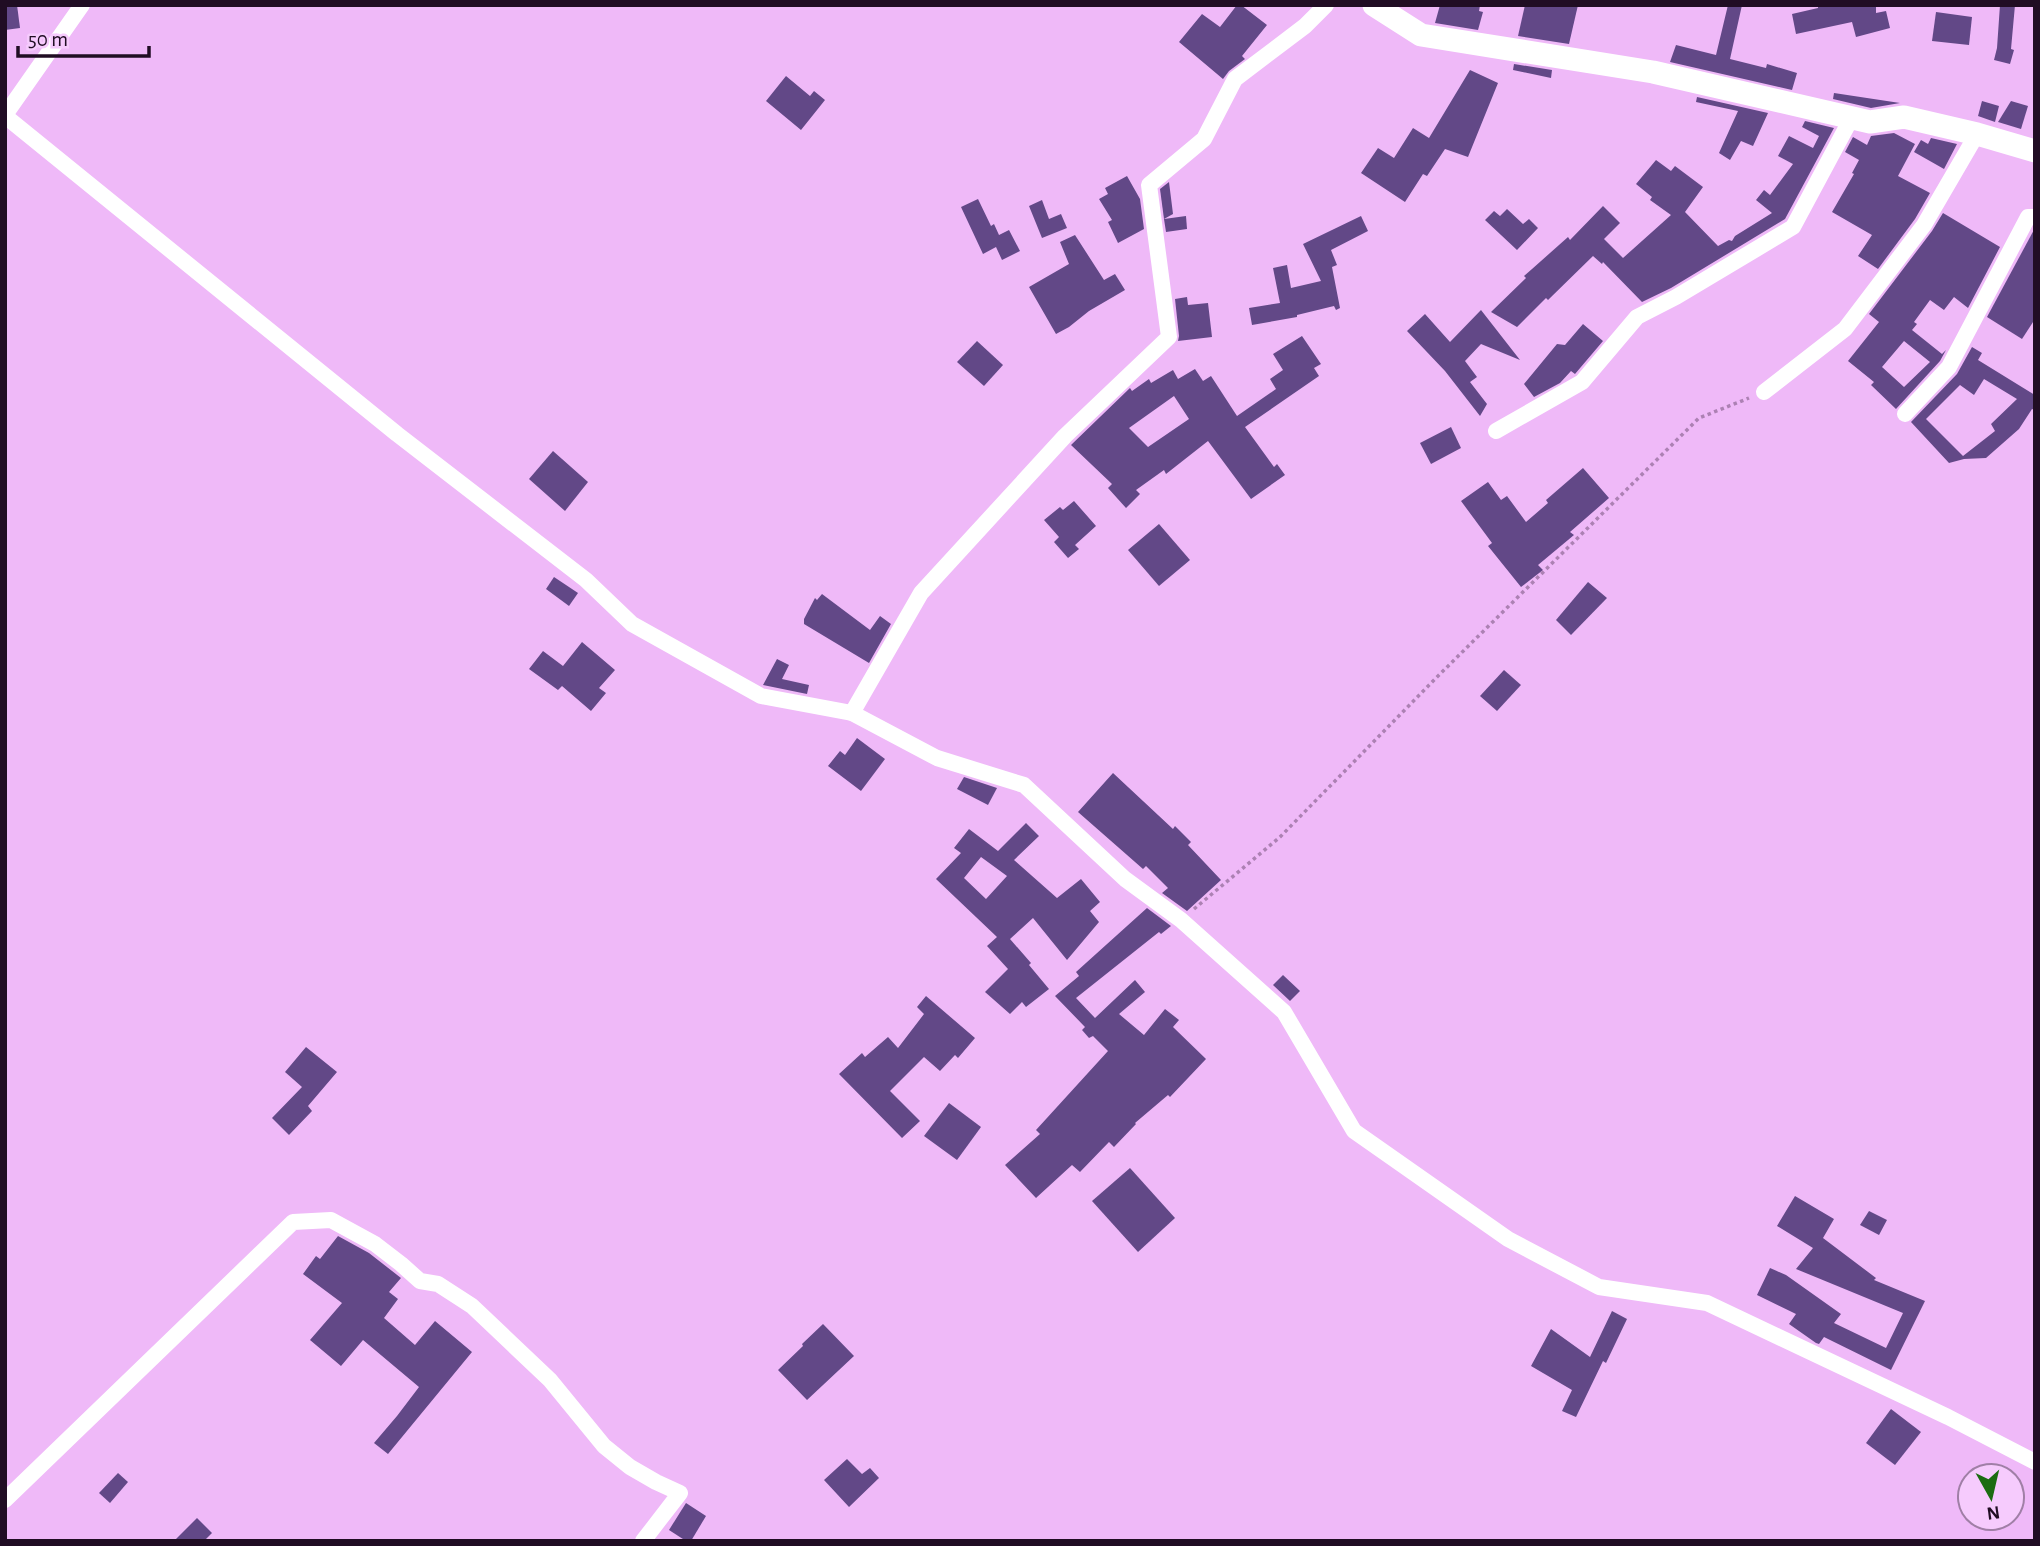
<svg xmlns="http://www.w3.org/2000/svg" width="2040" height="1546" font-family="'Alegreya Sans',sans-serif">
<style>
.building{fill:#624887;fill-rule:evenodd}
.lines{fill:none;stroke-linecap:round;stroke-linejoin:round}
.path{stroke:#ac81b3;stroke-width:3.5;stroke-dasharray:3.5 3.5;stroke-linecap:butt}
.street{stroke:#fff;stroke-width:16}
.secondary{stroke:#fff;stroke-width:23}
</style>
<rect width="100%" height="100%" fill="#efb9f8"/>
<g class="building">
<path d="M5,5H17L20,28L5,30Z"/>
<path d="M1237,5H1241L1267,25L1242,56L1245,59L1229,71L1223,79L1179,42L1202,14L1220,27Z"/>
<path d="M1440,5H1480L1479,11L1483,12L1478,30L1435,23Z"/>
<path d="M1525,5H1578L1569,44L1518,36Z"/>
<path d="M1728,5H1742L1730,59L1766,68L1767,64L1797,73L1792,90L1670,62L1676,45L1716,55Z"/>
<path d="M1818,5H1876V13L1886,11L1890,28L1856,37L1852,22L1796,34L1792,14L1818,8Z"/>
<path d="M2000,5H2015L2011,49L2014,50L2010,64L1994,60L1997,48Z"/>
<path d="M1936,12L1972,17L1969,45L1932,41Z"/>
<path d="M1514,64L1552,70L1551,78L1513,70Z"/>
<path d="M1470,70L1498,83L1468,157L1445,149L1427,176L1423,174L1405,202L1361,173L1378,148L1394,158L1413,128L1429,138Z"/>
<path d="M786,76L810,96L814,91L825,100L801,130L766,101Z"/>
<path d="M1834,93L1900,103L1871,108L1833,99Z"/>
<path d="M1697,97L1768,113L1753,146L1741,141L1730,160L1719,153L1738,111L1696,102Z"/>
<path d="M1982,101L1999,106L1995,122L1978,116Z"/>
<path d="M2011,101L2028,106L2021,129L1998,122Z"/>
<path d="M1805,121L1834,128L1785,219L1671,288L1642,302L1603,262L1602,264L1593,256L1548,300L1546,298L1517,327L1491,312L1526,278L1524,276L1532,269L1568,237L1570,240L1603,206L1620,223L1604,239L1623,258L1671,215L1650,200L1652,197L1636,184L1656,160L1671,171L1675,166L1703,187L1685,212L1718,246L1729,240L1732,241L1735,236L1772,213L1756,200L1764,190L1770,195L1793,164L1778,156L1789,136L1813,148L1819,136L1802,127Z"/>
<path d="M1894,133L1915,144L1898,176L1930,193L1915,219L1878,269L1858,256L1872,235L1832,212L1854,174L1852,173L1859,160L1845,152L1853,137L1867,145L1871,136Z"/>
<path d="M1931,138L1957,144L1944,169L1914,152L1921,140L1928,144Z"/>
<path d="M1127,176L1140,199L1144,229L1118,243L1108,222L1112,220L1099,199L1108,194L1105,188Z"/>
<path d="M1169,182L1173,214L1164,219L1160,189Z"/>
<path d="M978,199L991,226L994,224L999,235L1009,230L1020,251L1002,260L996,247L983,254L961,207Z"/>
<path d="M1042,200L1049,219L1061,214L1067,228L1042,238L1029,206Z"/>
<path d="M1507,209L1523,224L1529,219L1538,228L1517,250L1485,220L1494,211L1500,216Z"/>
<path d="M1943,213L2000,247L1968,308L1954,297L1944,310L1930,300L1914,322L1917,324L1912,330L1942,354L1946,350L1940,361L1896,409L1871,385L1874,382L1848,361L1879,322L1869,314L1932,231ZM1904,341L1930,362L1904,387L1882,367Z"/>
<path d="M1186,216L1187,229L1166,232L1164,219Z"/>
<path d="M1361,216L1368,231L1331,250L1337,265L1332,267L1340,308L1336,310L1334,306L1297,315V317L1252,325L1249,308L1280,303L1273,268L1287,265L1291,288L1321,281L1303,244Z"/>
<path d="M2035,228V319L2022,339L1987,317Z"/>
<path d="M1075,235L1104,280L1115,274L1125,290L1089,311L1069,327L1056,334L1029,287L1069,264L1060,242Z"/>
<path d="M1187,297L1188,305L1208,303L1212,337L1178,341L1179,336L1175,299Z"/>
<path d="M1481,310L1520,360L1481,344L1465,361L1477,377L1470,382L1487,404L1480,416L1445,371L1407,331L1425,314L1450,342Z"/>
<path d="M1583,324L1603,341L1575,374L1571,371L1560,383L1534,397L1524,384L1557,344L1565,345Z"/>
<path d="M1302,336L1321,364L1314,368L1319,376L1245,427L1274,467L1277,464L1285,475L1251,499L1208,441L1166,474L1164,470L1136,490L1140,494L1126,508L1108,488L1112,484L1071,445L1130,388L1132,391L1149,379L1151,383L1173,370L1178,379L1195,369L1203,381L1211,376L1237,416L1276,389L1270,379L1283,370L1273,354ZM1174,396L1189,419L1148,447L1129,428Z"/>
<path d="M977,341L1003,365L984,386L957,362Z"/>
<path d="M1972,347L1982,353L1978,360L2035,395V410L2032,409L2019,429L1986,458L1964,459L1949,463L1911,422L1957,374ZM1984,379L2017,399L1991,424L1995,431L1963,456L1926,419L1960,385L1974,395Z"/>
<path d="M1451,427L1461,448L1431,464L1420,443Z"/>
<path d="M553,451L588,482L565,511L529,479Z"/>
<path d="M1583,468L1609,498L1570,532L1574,535L1538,565L1543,570L1521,587L1488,546L1492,543L1461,501L1488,482L1501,500L1507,496L1526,522L1548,503L1546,500Z"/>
<path d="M1074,501L1096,526L1075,545L1079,549L1068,558L1054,542L1059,537L1044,520L1060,507L1063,510Z"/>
<path d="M1159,524L1190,560L1159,586L1128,550Z"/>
<path d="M554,577L578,593L569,606L546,589Z"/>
<path d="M1588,582L1607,598L1571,635L1556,620Z"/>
<path d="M822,594L870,630L880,616L891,624L869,663L804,624V619L815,598L817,600Z"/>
<path d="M582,642L615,670L599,688L606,693L591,711L562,686L558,690L529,669L543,651L563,666Z"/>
<path d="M777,659L789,665L782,679L809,685L807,694L763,685Z"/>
<path d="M1504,670L1521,685L1497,711L1480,696Z"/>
<path d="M857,738L885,759L861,791L828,766L840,751L845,755Z"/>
<path d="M1113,773L1173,829L1175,826L1191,842L1188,845L1221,880L1187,911L1162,893L1168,888L1146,866L1143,869L1078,812Z"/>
<path d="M964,777L997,788L988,805L957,789Z"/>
<path d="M1026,823L1039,836L1014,860L1057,898L1081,879L1100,902L1090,911L1099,922L1067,960L1033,918L1010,939L1031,963L1029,965L1049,989L1026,1007L1022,1002L1010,1014L985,992L1008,969L987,946L997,937L936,879L961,853L954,848L969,829L998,851ZM981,857L1007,876L986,899L964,878Z"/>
<path d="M1147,908L1171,926L1161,934L1159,932L1076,998L1095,1018L1135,980L1145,992L1119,1014L1144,1035L1165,1009L1179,1020L1173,1027L1206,1059L1170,1097L1168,1095L1135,1123L1136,1124L1114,1147L1109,1142L1080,1172L1072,1165L1036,1198L1005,1165L1040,1134L1036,1130L1108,1051L1093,1036L1089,1038L1082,1030L1085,1027L1055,996L1079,976L1076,972Z"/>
<path d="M1283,975L1300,991L1290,1001L1273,985Z"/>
<path d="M926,996L975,1038L958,1058L955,1055L940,1071L924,1057L890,1091L920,1121L902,1138L839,1074L862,1053L865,1057L888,1037L898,1048L924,1014L917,1007Z"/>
<path d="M306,1047L337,1072L308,1106L312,1111L289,1135L272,1118L302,1087L285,1072Z"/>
<path d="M949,1103L981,1127L957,1160L924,1136Z"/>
<path d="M1130,1168L1175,1218L1138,1252L1092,1201Z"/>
<path d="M1795,1196L1834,1219L1823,1238L1876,1278L1874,1280L1925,1301L1891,1370L1824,1337L1819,1344L1816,1343L1789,1324L1796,1314L1757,1295L1770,1268L1786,1275L1841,1314L1834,1323L1886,1348L1903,1313L1796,1269L1813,1248L1777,1226Z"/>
<path d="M1869,1211L1887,1220L1879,1235L1860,1225Z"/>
<path d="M338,1236L369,1253L401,1278L389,1292L398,1299L384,1318L415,1345L435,1321L472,1352L388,1454L374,1443L397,1416L419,1387L363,1340L341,1366L310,1340L342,1303L303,1274L316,1256L320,1259Z"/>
<path d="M1612,1311L1627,1319L1606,1363L1603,1361L1576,1417L1562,1411L1572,1390L1531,1366L1551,1329L1590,1357Z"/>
<path d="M823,1324L854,1356L807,1400L778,1370L803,1346L802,1344Z"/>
<path d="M1891,1409L1921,1432L1895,1465L1866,1443Z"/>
<path d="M847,1459L862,1474L870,1468L879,1478L849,1507L824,1480Z"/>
<path d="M118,1473L128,1482L110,1503L99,1493Z"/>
<path d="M686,1503L706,1516L691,1541H686L669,1530Z"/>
<path d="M197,1518L212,1533L204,1541H174Z"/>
</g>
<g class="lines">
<path class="path" d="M1194,909L1280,837L1436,678L1699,418L1749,398"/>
<g class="street">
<path d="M5,115L82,5"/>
<path d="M5,116L397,434L586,580L632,624L761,696L852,713L937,758L1024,785L1125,879L1181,920L1284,1012L1354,1131L1508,1239L1599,1287L1707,1303L1948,1417L2035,1462"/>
<path d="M1764,392L1845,329L1924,225L1977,134"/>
<path d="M1905,414L1949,367L2028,217H2035"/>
<path d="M1496,431L1582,382L1637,317L1676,297L1793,227L1852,117"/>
<path d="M852,713L921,593L1065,436L1169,337L1149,185L1204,139L1235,79L1305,26L1326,5"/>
<path d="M5,1500L293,1222L331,1220L375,1244L401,1264L420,1281L438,1284L472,1306L550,1380L604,1446L630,1467L656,1482L680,1493L643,1541"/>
</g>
<path class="secondary" d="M1374,5L1421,35L1653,72L1870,122L1904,117L1977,134L2035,151"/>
</g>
<rect width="2040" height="1546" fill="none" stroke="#200d23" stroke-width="14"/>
<g transform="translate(1991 1497) rotate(172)"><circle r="33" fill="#f6cbfd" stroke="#a07fa6" stroke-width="2"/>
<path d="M0-5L12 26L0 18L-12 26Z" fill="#1b6c11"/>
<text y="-10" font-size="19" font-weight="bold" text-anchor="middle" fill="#200d23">N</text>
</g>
<path d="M18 46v10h131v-10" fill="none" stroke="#200d23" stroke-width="3.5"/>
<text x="28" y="46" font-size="21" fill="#200d23" stroke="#f6cbfd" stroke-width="5" paint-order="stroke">50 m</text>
</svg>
